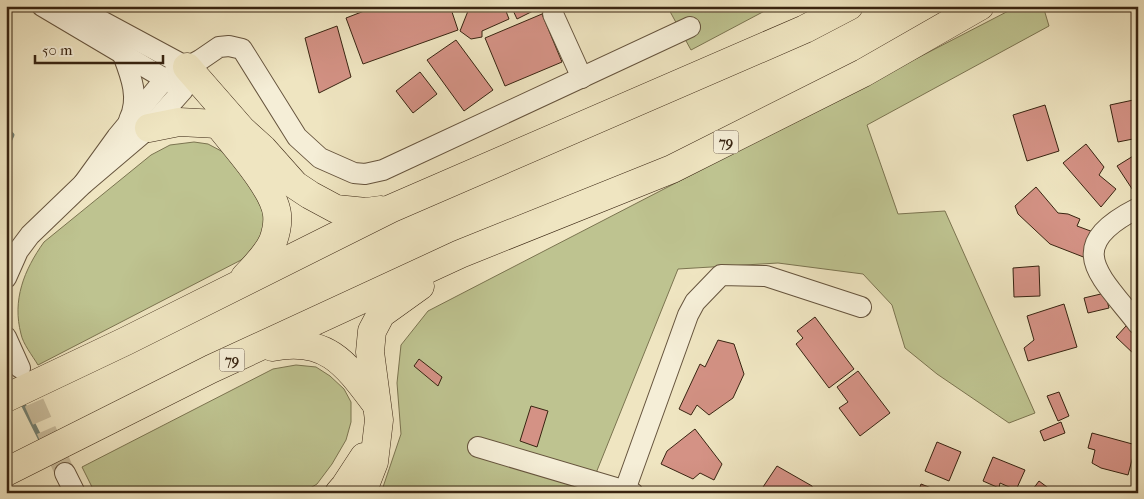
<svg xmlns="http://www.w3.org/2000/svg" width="1144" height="499" font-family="'IM FELL French Canon',serif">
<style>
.green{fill:#bec390;stroke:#7b7450}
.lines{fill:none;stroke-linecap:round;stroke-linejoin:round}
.stream{stroke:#738173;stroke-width:5}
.building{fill:#d49285;stroke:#382411}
.minor-tunnel{stroke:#cabe9e;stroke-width:20;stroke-dasharray:20 10;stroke-linecap:butt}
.minor-casing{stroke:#66543d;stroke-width:22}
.highway-casing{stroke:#382411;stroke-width:29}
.minor{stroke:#f5eed7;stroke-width:20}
.highway{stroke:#efe5c1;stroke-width:28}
.labels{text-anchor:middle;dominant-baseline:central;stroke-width:4;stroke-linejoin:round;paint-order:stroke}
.shield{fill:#f5eed7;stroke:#71614c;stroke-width:1}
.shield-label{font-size:14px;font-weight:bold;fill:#382411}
</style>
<rect width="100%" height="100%" fill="#efe5c1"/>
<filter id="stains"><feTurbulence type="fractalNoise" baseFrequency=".004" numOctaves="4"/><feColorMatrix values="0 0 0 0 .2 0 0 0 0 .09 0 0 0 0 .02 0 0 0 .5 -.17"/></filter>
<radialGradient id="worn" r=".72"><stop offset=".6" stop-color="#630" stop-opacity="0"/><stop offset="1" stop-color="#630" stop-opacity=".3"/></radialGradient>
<g class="green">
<path d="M667,6H774L691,50Z"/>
<path d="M1018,6H1043L1049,26L867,125L898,214L945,211L1035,413L1009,423L937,374L905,348L892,305L863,274L778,263L678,269L588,493H381L401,434L397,383L401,345L428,311Z"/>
<path d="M194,142L208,144L225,153L259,194L267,229L259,242L243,259L38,365C32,355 23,344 21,334C12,300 24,270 44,242L151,155L170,145Z"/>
<path d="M296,365L316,367L330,376L344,389L351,402V422L346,440L332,464L317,484L302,493H95L82,467L273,369Z"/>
</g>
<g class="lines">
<g class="stream">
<path d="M6,129L12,135L6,148"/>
<path d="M6,373L13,386"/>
<path d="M21,400L43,444"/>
<path d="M51,458L60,475"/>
</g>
</g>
<g class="building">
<path d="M377,6H450L458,30L363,64L346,18Z"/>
<path d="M470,6H504L509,19L482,31V37L471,39L460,31Z"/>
<path d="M511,6H543L517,19Z"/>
<path d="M542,14L562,62L505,86L485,38Z"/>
<path d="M337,26L351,77L319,93L305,38Z"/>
<path d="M456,40L493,90L464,111L427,60Z"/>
<path d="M420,72L437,94L413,113L396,91Z"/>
<path d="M1138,99V138L1118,142L1110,105Z"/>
<path d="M1045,105L1059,151L1027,161L1013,115Z"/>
<path d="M1086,144L1104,167L1099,175L1116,189L1101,207L1063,163Z"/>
<path d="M1138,153V198L1117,166Z"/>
<path d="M1036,187L1058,213L1068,214L1080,219L1077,226L1096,233L1086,258L1050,244L1018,214L1015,206Z"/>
<path d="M1039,266L1040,296L1014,297L1013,268Z"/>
<path d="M1105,293L1109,308L1088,313L1084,298Z"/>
<path d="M1064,304L1077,347L1028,361L1024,348L1034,340L1027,316Z"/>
<path d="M815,317L854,369L829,388L796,344L803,338L797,331Z"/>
<path d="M1126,326L1138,337V354L1136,356L1116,337Z"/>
<path d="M718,340L734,344L744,374L733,398L709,415L697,405L691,415L679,409L700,364L705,367Z"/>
<path d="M419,359L442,377L438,386L414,366Z"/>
<path d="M858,371L890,413L860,436L839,408L848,402L837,387Z"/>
<path d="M1059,392L1069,416L1058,421L1047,396Z"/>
<path d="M531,406L548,411L537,447L520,441Z"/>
<path d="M1061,422L1065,433L1044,441L1040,431Z"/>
<path d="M695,429L722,464L714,480L700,473L693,479L661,464L667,451Z"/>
<path d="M1092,433L1136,445L1128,475L1101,468L1092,463L1095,450L1088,448Z"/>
<path d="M937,442L961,452L949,481L925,471Z"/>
<path d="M993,457L1025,470L1016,490L1000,483L999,488L983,481Z"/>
<path d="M777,466L812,486L814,493H772L763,487Z"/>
<path d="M1039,481L1055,493H1030Z"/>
<path d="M921,484L944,493H918Z"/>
</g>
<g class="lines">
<path class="minor-tunnel" d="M22,375L65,473"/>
<g class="minor-casing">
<g id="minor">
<path d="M42,6L177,86"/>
<path d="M78,6L96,18L187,67"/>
<path d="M553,14L582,78"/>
<path d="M123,55C131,76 140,99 129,120"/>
<path d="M83,184L117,137L165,79L200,60L219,47L229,46L242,49L297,137L320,158L354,173L365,174L383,170L690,27"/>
<path d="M1138,208C1061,247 1100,275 1138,324"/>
<path d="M6,278L18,251L30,235L83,184L149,128L183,90L187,67"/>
<path d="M6,337L20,368"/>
<path d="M478,447L633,493"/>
<path d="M65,473L75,493"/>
<path d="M625,490L688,315L695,302L721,275L766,276L861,307"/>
</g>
</g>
<g class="highway-casing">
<g id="highway">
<path d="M187,67L242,130L263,149L295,185L310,195L336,209L366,212L381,210"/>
<path d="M149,128L179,122L218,124"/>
<path d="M221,128C237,148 274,189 277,214C278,223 276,233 273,241C267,255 255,266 245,277"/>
<path d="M272,347C327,336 346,364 376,404"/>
<path d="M6,398L126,341L390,209L805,29L849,6"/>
<path d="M6,472L211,369L460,254L672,169L863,73L980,6"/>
<path d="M339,493L345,486L364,457"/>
<path d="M362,493L374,462L379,420L370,352L372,331L381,314L420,286"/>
</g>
</g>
<use href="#minor" class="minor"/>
<use href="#highway" class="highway"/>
</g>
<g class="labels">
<g class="shield">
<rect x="713.5" y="130.5" width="25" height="23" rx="4"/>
<rect x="219.5" y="348.5" width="25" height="23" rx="4"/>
</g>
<g class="shield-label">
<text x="726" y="142">79</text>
<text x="232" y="360">79</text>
</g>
</g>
<rect width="1144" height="499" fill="none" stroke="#efe5c1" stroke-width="25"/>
<rect x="8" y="8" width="1129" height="484" fill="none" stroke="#382411" stroke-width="2.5"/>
<rect x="12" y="12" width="1119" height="474" fill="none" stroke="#382411"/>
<path d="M35 55v8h128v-8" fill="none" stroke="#382411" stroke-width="2.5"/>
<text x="42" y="55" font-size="15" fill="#382411" stroke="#f5eed7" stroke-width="4" paint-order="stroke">50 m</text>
<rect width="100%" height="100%" filter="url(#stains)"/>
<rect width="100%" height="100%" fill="url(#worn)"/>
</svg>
